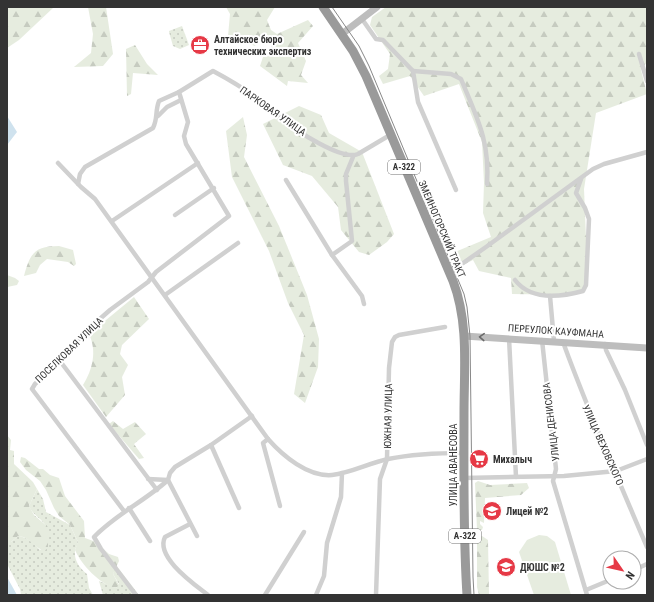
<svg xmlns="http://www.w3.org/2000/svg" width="654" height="602" font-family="'Roboto Condensed',sans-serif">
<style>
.green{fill:url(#green-dots)}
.forest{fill:url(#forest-firs)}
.pitch{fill:#e6ecdf}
.water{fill:#cfe2ee}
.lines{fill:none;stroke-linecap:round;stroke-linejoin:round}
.street{stroke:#d0d0d0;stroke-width:4.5}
.secondary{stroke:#bdbdbd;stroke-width:7}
.highway{stroke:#9a9a9a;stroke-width:9}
.tram{stroke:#888;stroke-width:1}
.oneway{stroke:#6a6a6a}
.labels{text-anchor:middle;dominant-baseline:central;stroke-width:4;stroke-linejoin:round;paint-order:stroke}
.shield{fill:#fff;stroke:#707070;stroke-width:1}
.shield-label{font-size:9px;font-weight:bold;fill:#333}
.poi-label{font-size:10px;font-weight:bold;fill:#333;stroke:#fff;text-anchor:start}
.street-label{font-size:10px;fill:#333;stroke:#fff}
</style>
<defs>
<pattern id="green-dots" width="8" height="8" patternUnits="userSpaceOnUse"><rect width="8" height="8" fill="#e6ecdf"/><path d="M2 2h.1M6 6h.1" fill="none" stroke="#c6cbc0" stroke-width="1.8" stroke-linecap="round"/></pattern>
<pattern id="forest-firs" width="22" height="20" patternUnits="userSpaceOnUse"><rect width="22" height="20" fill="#e6ecdf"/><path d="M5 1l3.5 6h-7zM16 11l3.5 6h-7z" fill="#c6cbc0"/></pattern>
</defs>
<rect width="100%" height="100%" fill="#fff"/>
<g class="green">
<path d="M182,26L189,45L180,49L173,46L169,32V31Z"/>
<path d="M37,489L43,499L46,512L70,525L78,542C78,545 75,548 75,551C74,561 80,568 87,574L89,588L93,595H21L20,589L7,564V542H11L18,536C27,537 34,543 40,550L47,546C47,542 48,537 48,533C48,521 33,517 29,506Z"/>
<path d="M116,565L139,595H103L99,581L116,588L119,584L113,574Z"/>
</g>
<g class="forest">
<path d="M7,7H53V8L19,40L7,48Z"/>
<path d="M88,7H106L113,54L103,66L74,67L91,53L93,34Z"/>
<path d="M226,7H275L267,20L271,30L277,34L308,20L313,26L298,43L306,61L301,75L308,83L288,81L287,86L260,66L264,54L273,50L270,42L257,40L255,46L228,36L230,14Z"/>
<path d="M386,7H647V62L641,70L647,94L596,113L584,189L588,286L574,295L512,294L511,278L479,271L473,260L461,266L455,252L491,237L483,213L484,183L482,142L459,84L424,96L410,76L383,84L379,76L388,69L390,54L370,25L372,17Z"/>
<path d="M135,45L147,64L158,75L133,73L131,94L127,96L126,49Z"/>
<path d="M299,106L321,115L329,133L362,152L394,234L387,242L369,255L359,252L341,230L338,207L312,176L283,165L263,124Z"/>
<path d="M243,117L247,135L244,157L279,226L307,295L319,339L318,367L305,403L294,394L304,335L288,303L269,251L232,177L226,131Z"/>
<path d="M59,246L73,250L76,264L74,266L68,262L47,259L40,265L36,273L24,276C30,253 35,246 59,246Z"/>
<path d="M7,275L15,278L19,281L17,285L7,287Z"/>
<path d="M134,297L149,319L122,345L120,354L128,365L122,377L125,395L106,417L83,385C93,369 97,351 89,334Z"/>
<path d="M113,421L123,429L135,422L146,434L134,444L144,458L139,459L109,424Z"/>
<path d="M7,435L11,440L10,450L14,451V464L33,482L37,489L29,506L34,515L48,527V548L44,551C35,548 30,537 18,536L11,542H7Z"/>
<path d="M21,457L25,458L39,469H43L50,475L59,478L65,496L84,521L85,538L96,542L109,554L118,557L119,561L113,574L119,585L116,588C100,585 81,564 75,550L78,542L70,525L59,516L54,508L46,490L40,481L26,470L20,462Z"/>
<path d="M478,481L490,485L527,483L529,488L521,495L485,498L484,523L480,521V524L483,527L482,530H477L475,483Z"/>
<path d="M482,536L488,540L489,595H479L477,587V543L478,539Z"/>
</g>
<g class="pitch">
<rect x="491" y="487" width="13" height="9"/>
<path d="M539,535L547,536L555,542L571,595H534L519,552L527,540Z"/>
</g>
<g class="water">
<path d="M7,116L17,132L7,145Z"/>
<path d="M7,577L17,595H7Z"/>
</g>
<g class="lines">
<g class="street">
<path d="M362,19L376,39L383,40L413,71L418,102L456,190"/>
<path d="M639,54L647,81"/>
<path d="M413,71L451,74L461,79C477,118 490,141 487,184"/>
<path d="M158,116L167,107L181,100"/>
<path d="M58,163L81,187L95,199L268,439C283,456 308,477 332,475C351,473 369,463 388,459C413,454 439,453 464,453"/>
<path d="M286,180L332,255L362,296L364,304"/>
<path d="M78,184L80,174L85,167L153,128C158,118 155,111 159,101L179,92"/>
<path d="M175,215L214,188"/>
<path d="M112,221L198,163"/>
<path d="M332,255L352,241L346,181V174L353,157"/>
<path d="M448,271L456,268L486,247L593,169L604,164L647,152"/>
<path d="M515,280C531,301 561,297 583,291L586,285L589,219L585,208L576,193L581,179"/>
<path d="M165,295L238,243"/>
<path d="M550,296L554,341"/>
<path d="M509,338L516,477"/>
<path d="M542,340L556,469L553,481L587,595"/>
<path d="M563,342C588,411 618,479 647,547"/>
<path d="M605,344L606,350L625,390L647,445"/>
<path d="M60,361L157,490"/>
<path d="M268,439L263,443L280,506"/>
<path d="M211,445L239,508"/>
<path d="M464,478L564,476L616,471L647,459"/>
<path d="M129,508L150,541"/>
<path d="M124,511L32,389L35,384L60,361L85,332L110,310L148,282L156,272L229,216L186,144L184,136L188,122L179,92L213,71C230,80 248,91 263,103C270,108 275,114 282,119C295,130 342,161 358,154L390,135"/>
<path d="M190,524L165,537C155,557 194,584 208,595"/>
<path d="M197,536L168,480L170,473L175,467L211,445L252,416"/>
<path d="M634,570L647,564"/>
<path d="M586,590L610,580"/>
<path d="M136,595L101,549L94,537C116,514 145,501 168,480L148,479"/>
<path d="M265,595L304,532"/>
<path d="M316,595L324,576L327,543L341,497L342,473"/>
<path d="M376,595L380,479L387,459L389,368L392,342L395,337L399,335L445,327"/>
</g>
<g class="secondary">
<path d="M342,34L377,7"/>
<path d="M464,336L647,348"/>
</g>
<path class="highway" d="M323,7L353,51L366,76L453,281C469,323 464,369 464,413C464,474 463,534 467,595"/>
<path class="tram" d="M332,7L359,46L369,66L464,294L467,307L470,336L473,577L474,595"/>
</g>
<defs><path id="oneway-chevron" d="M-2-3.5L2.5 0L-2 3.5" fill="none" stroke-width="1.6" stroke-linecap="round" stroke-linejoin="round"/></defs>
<use class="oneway" href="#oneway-chevron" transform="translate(482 337) rotate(-177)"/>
<defs>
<g id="office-disc" transform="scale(1)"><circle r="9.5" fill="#e63946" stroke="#fff"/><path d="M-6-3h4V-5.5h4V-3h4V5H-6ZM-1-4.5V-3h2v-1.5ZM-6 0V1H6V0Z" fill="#fff"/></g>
<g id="supermarket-disc" transform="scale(1)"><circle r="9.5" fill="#e63946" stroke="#fff"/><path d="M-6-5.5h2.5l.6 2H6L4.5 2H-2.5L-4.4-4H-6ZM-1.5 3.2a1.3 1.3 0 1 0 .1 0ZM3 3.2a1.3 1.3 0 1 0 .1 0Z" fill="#fff"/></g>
<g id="school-disc" transform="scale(1)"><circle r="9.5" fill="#e63946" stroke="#fff"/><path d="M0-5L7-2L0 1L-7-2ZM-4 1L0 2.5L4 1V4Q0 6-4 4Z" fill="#fff"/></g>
</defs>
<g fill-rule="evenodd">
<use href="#office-disc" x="200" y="45"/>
<use href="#supermarket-disc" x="479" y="459"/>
<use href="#school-disc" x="492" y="511"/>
<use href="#school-disc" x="506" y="567"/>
</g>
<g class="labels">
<g class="shield">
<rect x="388" y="160" width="32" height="14" rx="3"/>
<rect x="449" y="529" width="32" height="14" rx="3"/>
</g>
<g class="shield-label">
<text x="404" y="167">А-322</text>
<text x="465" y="536">А-322</text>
</g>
<g class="poi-label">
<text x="214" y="39">Алтайское бюро<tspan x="214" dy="12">технических экспертиз</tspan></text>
<text x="493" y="459">Михалыч</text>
<text x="506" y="511">Лицей №2</text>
<text x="520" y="567">ДЮШС №2</text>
</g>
<g class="street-label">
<text transform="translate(273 111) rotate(35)">ПАРКОВАЯ УЛИЦА</text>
<text transform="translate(442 229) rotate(67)">ЗМЕИНОГОРСКИЙ ТРАКТ</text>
<text transform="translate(556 331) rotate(4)">ПЕРЕУЛОК КАУФМАНА</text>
<text transform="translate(69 350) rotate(-44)">ПОСЕЛКОВАЯ УЛИЦА</text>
<text transform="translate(388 416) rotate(-89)">ЮЖНАЯ УЛИЦА</text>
<text transform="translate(551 422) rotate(-97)">УЛИЦА ДЕНИСОВА</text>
<text transform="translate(603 445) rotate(66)">УЛИЦА ВЕХОВСКОГО</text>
<text transform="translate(453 465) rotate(-90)">УЛИЦА АВАНЕСОВА</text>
</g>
</g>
<rect width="654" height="602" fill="none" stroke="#333333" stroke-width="16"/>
<g transform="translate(622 570) rotate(124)"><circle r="19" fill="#ffffff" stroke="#adadad"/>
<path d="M0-3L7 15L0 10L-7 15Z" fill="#e63946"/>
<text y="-6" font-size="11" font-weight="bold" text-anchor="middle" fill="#333333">N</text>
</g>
</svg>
